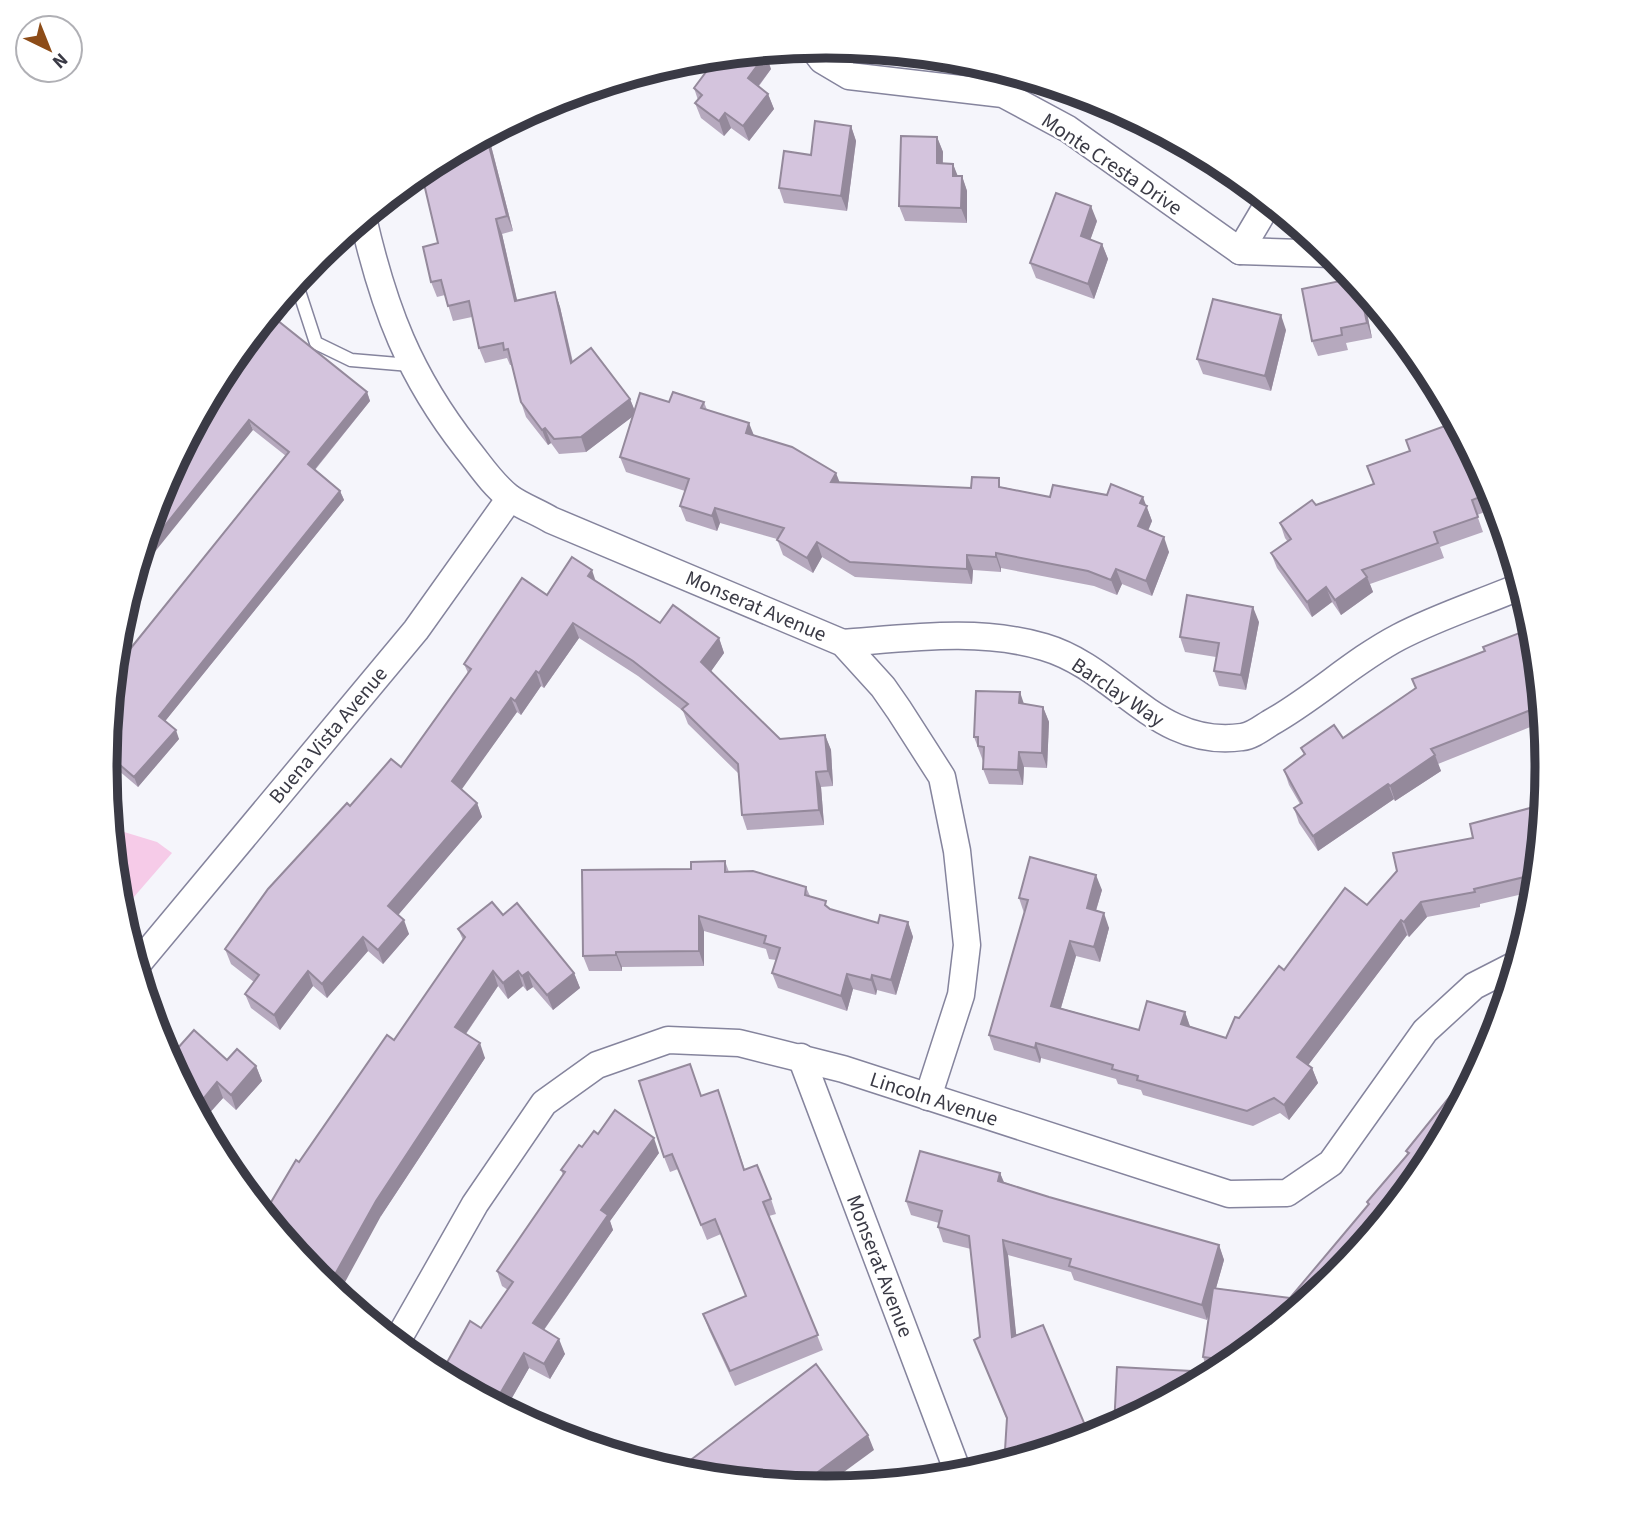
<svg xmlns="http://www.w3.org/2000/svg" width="1652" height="1534" font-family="'Source Sans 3',sans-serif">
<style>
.green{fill:#f6cbe8}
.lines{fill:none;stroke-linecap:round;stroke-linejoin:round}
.lane-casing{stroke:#85849d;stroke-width:15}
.street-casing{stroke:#85849d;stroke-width:29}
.lane{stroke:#fff;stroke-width:12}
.street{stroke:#fff;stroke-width:26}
.wall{fill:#b6a9be}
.shaded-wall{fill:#94899b}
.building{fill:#d4c4dd;stroke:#94899b;stroke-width:2}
.labels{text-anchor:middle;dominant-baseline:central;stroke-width:5;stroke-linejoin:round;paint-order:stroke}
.street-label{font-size:21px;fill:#3a3a45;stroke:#fff}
.rim{fill:none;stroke:#3a3a45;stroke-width:9}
</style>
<rect width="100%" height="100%" fill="#f5f5fb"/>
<path class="green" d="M111,828L157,842L172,853L120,913Z"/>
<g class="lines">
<g class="lane-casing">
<path id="lane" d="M291,287L300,294L316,343L351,360L410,365"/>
</g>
<g class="street-casing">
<g id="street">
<path d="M812,47L822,60L849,76L1003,94L1068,129L1240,251L1333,254"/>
<path d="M363,218C384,309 409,375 467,449C480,465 492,484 509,497C521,506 538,512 551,520L843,643L883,687L899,710L942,777L957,851L967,945L961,995L928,1097"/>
<path d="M1240,251L1269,202"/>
<path d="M843,643C909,638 980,628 1044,647C1119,669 1156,749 1242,737C1252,736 1262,728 1270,723C1315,698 1353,661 1399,637C1437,617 1481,603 1521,586"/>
<path d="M136,966L416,630L510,498"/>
<path d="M801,1057L959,1475"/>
<path d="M396,1343L475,1204L544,1103L597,1065L668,1040L739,1043L843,1069L1229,1194L1287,1193L1331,1163L1425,1031L1474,986L1517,964"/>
</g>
</g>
<use href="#lane" class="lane"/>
<use href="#street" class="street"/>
</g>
<g class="wall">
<path d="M771,69L759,86L768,94L774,109L749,141L731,128L724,136L701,118L695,103L698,100L694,88Z"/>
<path d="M851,126L856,141L847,211L784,203L779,188L811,155Z"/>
<path d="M488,134L513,231L502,234L517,301L555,292L560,307L573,362L630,399L635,411L669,402H704L707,410L840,483L971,488L1003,487L1050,497L1146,505L1152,521L1148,531L1169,552L1152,596L1122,584L1117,595L1094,586L1001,568V572L973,570L972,584L936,582L855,577L822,557L813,573L783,555L777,539L720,523L717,531L686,521L680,506L685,491L626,472L620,457L633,416L586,452L559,454L551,443L548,445L526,417L521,402L512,365H510L507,358L485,363L479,348L472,317L453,321L445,295L437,297L431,282L438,243L425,167Z"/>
<path d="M937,137L943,152V164H953L957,176H962L967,191V223L905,221L899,206Z"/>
<path d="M1097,221L1090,240L1102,244L1108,259L1094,299L1036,278L1030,263Z"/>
<path d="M1363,293L1372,338L1346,343L1348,350L1318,356L1312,341Z"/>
<path d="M294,303L279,322L367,392L370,401L315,470L340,491L344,500L165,721L179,739L138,787L105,759L114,669L286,456L253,430L226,366Z"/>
<path d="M1286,330L1271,391L1203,374L1197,359Z"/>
<path d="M1493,491L1498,507L1477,515L1483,532L1440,547L1444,558L1370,584L1373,592L1341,615L1332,602L1312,617L1277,568L1271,553L1288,542L1285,538L1280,523L1316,505Z"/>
<path d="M595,580L660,623L719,638L724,653L711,671L780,739L825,735L831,750L833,786L821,787L824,825L747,830L742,815L739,774L688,724L683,711L638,676L579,638L544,688L541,686L521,715L517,712L461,789L477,803L482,817L398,915L409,934L383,964L368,951L327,998L313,986L280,1030L251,1008L245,994L254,982L231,964L225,949L350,806L401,767L468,673L464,664L547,595Z"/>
<path d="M1259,622L1246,690L1219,686L1214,671L1216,657L1185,652L1180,637Z"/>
<path d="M1534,634L1543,722L1438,764L1441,771L1395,801L1394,799L1318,851L1299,823L1294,808L1300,804L1289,785L1284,770L1304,755L1301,748L1343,738Z"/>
<path d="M1024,704L1043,707L1049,722L1047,768L1024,767L1023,785L989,784L983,769V761L974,737Z"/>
<path d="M1542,825L1535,891L1480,904V907L1427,917L1409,937L1407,935L1308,1065L1312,1068L1318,1083L1289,1120L1280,1113L1253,1126L1143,1095L1141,1090L1118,1084L1116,1079L1041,1058L1040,1063L994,1050L989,1035L1024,913L1019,898L1102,890L1096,911L1109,928L1100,962L1076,956L1061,1008L1139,1030L1185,1012L1190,1026L1226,1038L1239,1018L1284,970L1367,905Z"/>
<path d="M725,861L729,872L806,887L810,896L830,909L878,923L908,922L913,937L896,995L877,990L876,995L853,989L847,1011L778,988L772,973L776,960L769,959L766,949L704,931V966L622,967V971H589L583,956L691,869Z"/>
<path d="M503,915L574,973L580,988L553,1010L533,987L527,991L523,986L508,999L498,986L466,1034L485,1058L381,1216L299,1162L394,1040L463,940L458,929Z"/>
<path d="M1493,1043L1336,1277L1227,1367L1216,1373L1208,1372L1203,1357L1210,1311L1207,1320L1074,1280L1071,1272L1008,1255L1016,1336L1090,1437L1009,1462L1005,1450L1007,1420L974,1340L980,1337L971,1249L943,1242L938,1227L939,1223L911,1215L906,1201L1000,1173L1004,1182L1049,1197L1219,1245L1224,1260L1216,1288L1290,1298L1368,1205L1367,1202L1407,1154L1406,1151Z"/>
<path d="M168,1059L227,1060L256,1066L262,1081L236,1110L223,1098L205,1118L197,1111L196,1112Z"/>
<path d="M718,1090L745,1170L771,1199L776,1214L769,1216L823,1350L735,1386L709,1330L703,1314L746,1296L721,1234L707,1240L678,1169L670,1172L664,1157L701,1096Z"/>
<path d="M598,1134L659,1153L610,1221L613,1230L544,1330L565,1354L550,1379L529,1368L505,1410L440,1375L481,1328L508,1290L502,1286L497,1271L563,1175L561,1170L582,1147Z"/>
</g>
<g class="shaded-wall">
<path d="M766,54L771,69L753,93L748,78Z"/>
<path d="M768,94L774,109L749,141L743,126Z"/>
<path d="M725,113L731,128L724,136L719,121Z"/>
<path d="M851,126L856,141L847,211L841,196Z"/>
<path d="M486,134H488L513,231L507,216Z"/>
<path d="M937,137L943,152L942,178L937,163Z"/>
<path d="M953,164L959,179L953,176Z"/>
<path d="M962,176L967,191V223L961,208Z"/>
<path d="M1091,206L1097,221L1086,252L1081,236Z"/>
<path d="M496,219L502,234L521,317L515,301Z"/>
<path d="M1102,244L1108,259L1094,299L1088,284Z"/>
<path d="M1359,285L1363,293L1372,338L1367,323Z"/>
<path d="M555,292L560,307L576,378L571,363Z"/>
<path d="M290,294L294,303L276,326L272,316Z"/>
<path d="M1281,315L1286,330L1271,391L1265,376Z"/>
<path d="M367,392L370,401L311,474L308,464Z"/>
<path d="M630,399L636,414L586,452L581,437Z"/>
<path d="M249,420L253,430L133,579L140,557Z"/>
<path d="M749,423L755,438L746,433Z"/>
<path d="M545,428L551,443L548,445L542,430Z"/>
<path d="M836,473L842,488L831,482Z"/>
<path d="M340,491L344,500L162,725L159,716Z"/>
<path d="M1143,497L1152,521L1143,542L1138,526L1140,503Z"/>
<path d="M715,508L720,523L717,531L712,516Z"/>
<path d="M1164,537L1169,552L1152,596L1146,581Z"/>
<path d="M817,542L822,557L813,573L807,558Z"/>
<path d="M996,553L1001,568V572L996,557Z"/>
<path d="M967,555L973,570L972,584L967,569Z"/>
<path d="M1116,569L1122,584L1117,595L1111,580Z"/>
<path d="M592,570L597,585L588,576Z"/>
<path d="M1367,577L1373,592L1341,615L1335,600Z"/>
<path d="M1326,587L1332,602L1312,617L1307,602Z"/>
<path d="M1253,607L1259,622L1246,690L1241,675Z"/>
<path d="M573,623L579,638L544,688L539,673Z"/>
<path d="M719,638L724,653L707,677L701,662Z"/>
<path d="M536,671L541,686L521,715L515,701Z"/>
<path d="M1020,692L1025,707L1019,703Z"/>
<path d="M511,698L517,712L457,796L452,781Z"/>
<path d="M1043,707L1049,722L1047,768L1042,753Z"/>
<path d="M176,730L179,739L138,787L134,777Z"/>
<path d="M825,735L831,750L833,786L828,771Z"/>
<path d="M1019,752L1024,767L1023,785L1018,770Z"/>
<path d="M1435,755L1441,771L1395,801L1390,786Z"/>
<path d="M816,772L821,787L824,825L819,810Z"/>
<path d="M1388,784L1394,799L1318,851L1313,836Z"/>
<path d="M477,803L482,817L393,921L388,906Z"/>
<path d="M1096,875L1102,890L1092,923L1087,908Z"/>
<path d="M1421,902L1427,917L1409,937L1404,922Z"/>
<path d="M1104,913L1109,928L1100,962L1094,947Z"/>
<path d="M699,916L704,931V966L699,951Z"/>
<path d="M404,920L409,934L383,964L378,950Z"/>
<path d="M1401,920L1407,935L1303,1072L1297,1057Z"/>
<path d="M908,922L913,937L896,995L891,980Z"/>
<path d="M363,937L368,951L327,998L322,984Z"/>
<path d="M1070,941L1076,956L1057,1021L1051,1006Z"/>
<path d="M616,952L622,967V971L616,955Z"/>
<path d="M308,971L313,986L280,1030L274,1015Z"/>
<path d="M493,971L498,986L460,1042L455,1027Z"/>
<path d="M518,971L523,986L508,999L503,983Z"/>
<path d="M528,972L533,987L527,991L522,976Z"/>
<path d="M574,973L580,988L553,1010L547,995Z"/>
<path d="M847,974L853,989L847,1011L841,996Z"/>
<path d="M872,975L877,990L876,995L871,980Z"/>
<path d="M1185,1012L1190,1027L1181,1024Z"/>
<path d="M480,1043L485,1058L381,1216L338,1295L328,1287L376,1201Z"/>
<path d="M1036,1043L1041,1058L1040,1063L1035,1048Z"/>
<path d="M256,1066L262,1081L236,1110L231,1095Z"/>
<path d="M1312,1068L1318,1083L1289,1120L1284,1105Z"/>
<path d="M217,1082L223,1098L205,1118L200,1103Z"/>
<path d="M192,1096L197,1111L196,1112L189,1098Z"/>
<path d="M654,1138L659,1153L610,1221L613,1230L538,1338L533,1323L601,1210Z"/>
<path d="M1000,1173L1006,1188L998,1181Z"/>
<path d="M1003,1240L1008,1255L1018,1352L1012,1337Z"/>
<path d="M1219,1245L1224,1260L1207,1320L1202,1305Z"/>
<path d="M1317,1280L1321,1290L1315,1295Z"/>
<path d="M559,1339L565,1354L550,1379L544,1364Z"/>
<path d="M524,1353L529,1368L505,1410L494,1404Z"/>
<path d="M868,1435L874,1450L822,1488L799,1486Z"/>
</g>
<g class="building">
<path d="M763,52L766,54L748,78L768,94L743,126L725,113L719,121L695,103L702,95L694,88L718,56Z"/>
<path d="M815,121L851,126L841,196L779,188L784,151L811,155Z"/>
<path d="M486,134L507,216L496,219L515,301L555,292L571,363L591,348L630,399L581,437L554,439L545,428L542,430L521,402L508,349L504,350L503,343L479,348L469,301L448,306L441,280L431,282L423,247L438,243L421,171L425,167Z"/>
<path d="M901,136L937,137V163L953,164V176H962L961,208L899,206Z"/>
<path d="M1056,193L1091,206L1081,236L1102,244L1088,284L1030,263Z"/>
<path d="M1354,278L1359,285L1367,323L1341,328L1342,335L1312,341L1302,289Z"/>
<path d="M287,291L290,294L272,316L367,392L308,464L340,491L159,716L176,730L134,777L106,753L114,669L289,452L249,420L140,557L160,491L226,366Z"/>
<path d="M1213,299L1281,315L1265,376L1197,359Z"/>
<path d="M673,392L704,402L701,408L749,423L746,433L792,447L836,473L831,482L971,488L972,477L999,478V487L1050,497L1053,485L1107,495L1111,484L1143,497L1140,503L1147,506L1138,526L1164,537L1146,581L1116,569L1111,580L1088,571L996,553V557L967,555V569L930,567L850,562L817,542L807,558L777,540L784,528L715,508L712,516L680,506L689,479L620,457L640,393L669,402Z"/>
<path d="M1456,422L1493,492L1472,500L1478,517L1434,532L1438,543L1362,570L1367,577L1335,600L1326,587L1307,602L1271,553L1291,539L1280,523L1312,500L1316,505L1374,484L1367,466L1410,451L1406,440Z"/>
<path d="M572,557L592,570L588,576L660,623L673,605L719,638L701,662L780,739L825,735L828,771L816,772L819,810L742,815L738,764L682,709L688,704L633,661L573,623L539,673L536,671L515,701L511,698L452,781L477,803L388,906L404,920L378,950L363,937L322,984L308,971L274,1015L245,994L259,975L225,949L268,889L347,803L350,806L391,759L401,767L471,669L464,664L522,578L547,595Z"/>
<path d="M1187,595L1253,607L1241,675L1214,671L1219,643L1180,637Z"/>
<path d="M1530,629L1532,634H1534L1541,706L1431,749L1435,755L1390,786L1388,784L1313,836L1294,808L1302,803L1284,770L1305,754L1301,748L1334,725L1343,738L1416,688L1412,679L1485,651L1483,647Z"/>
<path d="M976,691L1020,692L1019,703L1043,707L1042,753L1019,752L1018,770L983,769L984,747L978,746V737H974Z"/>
<path d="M1534,807L1539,825H1542L1537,874L1474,889L1475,892L1421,902L1404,922L1401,920L1297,1057L1312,1068L1284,1105L1274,1098L1247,1111L1137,1080L1138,1076L1112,1069L1113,1065L1036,1043L1035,1048L989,1035L1028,900L1019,898L1030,857L1096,875L1087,908L1104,913L1094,947L1070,941L1051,1006L1139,1030L1147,1001L1185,1012L1181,1024L1226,1038L1235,1017L1239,1018L1279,966L1284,970L1345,888L1367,905L1397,871L1393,853L1473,838L1470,824Z"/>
<path d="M725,861V872L753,871L806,887L805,895L826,901L825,905L830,909L878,923L880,915L908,922L891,980L872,975L871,980L847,974L841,996L772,973L780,948L764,943L766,936L699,916V951L616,952V955L583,956L582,870L691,869V862Z"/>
<path d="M492,902L503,915L517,903L574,973L547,995L528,972L522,976L518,971L503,983L493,971L455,1027L480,1043L376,1201L328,1287L316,1277L264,1214L296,1160L299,1162L387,1035L394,1040L465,937L458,929Z"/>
<path d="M194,1030L227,1060L237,1049L256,1066L231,1095L217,1082L200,1103L192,1096L189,1098L168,1059Z"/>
<path d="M1493,1043L1426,1168L1336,1277L1325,1286L1317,1280L1315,1295L1234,1361L1203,1357L1213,1288L1290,1298L1369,1204L1367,1202L1409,1153L1406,1151Z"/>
<path d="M690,1064L701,1096L718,1090L744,1170L757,1165L771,1199L763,1202L818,1335L730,1371L703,1314L746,1296L715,1219L701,1225L672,1154L664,1157L639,1081Z"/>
<path d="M615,1110L654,1138L601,1210L608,1215L533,1323L559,1339L544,1364L524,1353L494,1404L440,1375L470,1321L481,1328L513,1282L497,1271L565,1172L561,1170L579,1145L582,1147L594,1131L598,1134Z"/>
<path d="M920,1151L1000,1173L998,1181L1049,1197L1219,1245L1202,1305L1069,1266L1071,1259L1003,1240L1012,1337L1043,1325L1090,1437L1041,1452L1005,1450L1007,1418L974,1340L980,1337L969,1236L938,1227L942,1211L906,1201Z"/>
<path d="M816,1364L868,1435L799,1486L685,1475L675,1472Z"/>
<path d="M1117,1367L1192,1371L1204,1379L1114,1427Z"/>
</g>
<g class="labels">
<g class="street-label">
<text transform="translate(1112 164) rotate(34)">Monte Cresta Drive</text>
<text transform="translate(756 606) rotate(23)">Monserat Avenue</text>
<text transform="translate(1118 692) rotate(34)">Barclay Way</text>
<text transform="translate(328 735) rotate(-50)">Buena Vista Avenue</text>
<text transform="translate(934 1099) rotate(18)">Lincoln Avenue</text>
<text transform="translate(880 1266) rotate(69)">Monserat Avenue</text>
</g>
</g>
<path d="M0 0H1652V1534H0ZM117 767a709 709 0 1 1 1418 0a709 709 0 1 1-1418 0Z" fill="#fff" fill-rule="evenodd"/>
<path class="rim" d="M117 767a709 709 0 1 1 1418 0a709 709 0 1 1-1418 0Z"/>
<g transform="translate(49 49) rotate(137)"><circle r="33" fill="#ffffff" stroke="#b0b0b5" stroke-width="2"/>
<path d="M0-5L12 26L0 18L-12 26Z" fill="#8d4c18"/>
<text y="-10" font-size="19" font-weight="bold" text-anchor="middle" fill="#3a3a45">N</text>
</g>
</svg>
